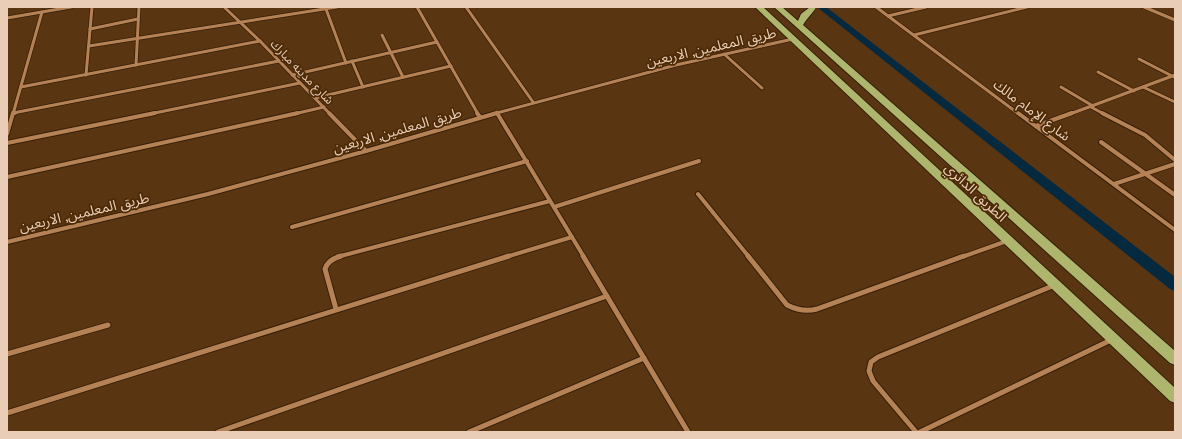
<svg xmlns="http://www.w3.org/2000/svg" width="1182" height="439" font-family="'Space Grotesk','Noto Sans Arabic',sans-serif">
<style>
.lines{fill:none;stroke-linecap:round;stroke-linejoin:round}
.canal{fill:#05293f;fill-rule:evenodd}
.minor-far2-casing{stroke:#371f07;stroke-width:4.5}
.minor-far1-casing{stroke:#371f07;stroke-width:6}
.minor-casing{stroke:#371f07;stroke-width:7}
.trunk-casing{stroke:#371f07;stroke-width:2}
.minor-far2{stroke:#b58255;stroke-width:3}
.minor-far1{stroke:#b58255;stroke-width:4}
.minor{stroke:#b58255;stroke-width:5}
.trunk{fill:#aeb56c;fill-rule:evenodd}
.labels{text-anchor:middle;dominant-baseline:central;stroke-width:3.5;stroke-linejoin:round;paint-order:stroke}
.far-street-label{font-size:12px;fill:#e9cdb6;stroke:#4d2b06}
.street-label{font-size:14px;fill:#e9cdb6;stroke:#4d2b06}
</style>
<rect width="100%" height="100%" fill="#593512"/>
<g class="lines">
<path class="canal" d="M817,7H826L1175,277V291L1170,289Z"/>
<g class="minor-far2-casing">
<g id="minor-far2">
<path d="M224,7L260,41L330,114"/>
<path d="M417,7L478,114"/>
<path d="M466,7L533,102"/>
<path d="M876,7L1019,114"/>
<path d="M1144,7L1175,20"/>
<path d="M326,9L346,63"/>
<path d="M888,16L926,7"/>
<path d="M7,18L71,7"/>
<path d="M90,29L138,19"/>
<path d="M382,35L403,77"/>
<path d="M914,35L1027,7"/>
<path d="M89,46L337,7"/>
<path d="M724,54L762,88"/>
<path d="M1139,59L1174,77"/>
<path d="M352,61L363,87"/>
<path d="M136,65L139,7"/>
<path d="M1098,72L1134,91"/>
<path d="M86,75L92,7"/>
<path d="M292,75L437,42"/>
<path d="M21,87L260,41"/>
<path d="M1061,87L1093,106"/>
<path d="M1143,87L1175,102"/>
<path d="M315,98L451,66"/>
<path d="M1091,107L1104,114"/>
<path d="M497,112L498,114"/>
<path d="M13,113L279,61"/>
<path d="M13,114L42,12"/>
<path d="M150,114L300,83"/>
<path d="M294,114L324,107"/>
<path d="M493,114L676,65L793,39"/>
<path d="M1070,114L1175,75"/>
</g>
</g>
<g class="minor-far1-casing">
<g id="minor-far1">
<path d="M13,113H15"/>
<path d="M329,113L366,151"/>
<path d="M477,113L480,117"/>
<path d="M497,113L584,257"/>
<path d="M1018,113L1175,230"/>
<path d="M1102,113L1145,135L1175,160"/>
<path d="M1036,126L1072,113"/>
<path d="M7,134L13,113"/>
<path d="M1101,142L1175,195"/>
<path d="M7,143L155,113"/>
<path d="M7,177L298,113"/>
<path d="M1114,184L1175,164"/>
<path d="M698,194L749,257"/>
<path d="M554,207L699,161"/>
<path d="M292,227L527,161"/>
<path d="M7,242L208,194L366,151L497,113"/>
<path d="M337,257L550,201"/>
<path d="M506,257L572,237"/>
<path d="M962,257L1007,241"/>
</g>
</g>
<g class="minor-casing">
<g id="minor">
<path d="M583,256L688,432"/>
<path d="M748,256L787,305C797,310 806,312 817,309L964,256"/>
<path d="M336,309L325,269C327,262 334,258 341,256"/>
<path d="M7,354L108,325"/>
<path d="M7,413L509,256"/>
<path d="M218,432L607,296"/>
<path d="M469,432L644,358"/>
<path d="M916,432L873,381L869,371L871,362L878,357L1055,285"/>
<path d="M920,432L1111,340"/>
</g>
</g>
<g class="trunk-casing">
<g id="trunk">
<path d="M755,7H763L1175,388V403L1170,401Z"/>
<path d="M774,7H782L798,21L801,14L810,7H816C815,11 806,19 803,25L1175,351V365L1170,363Z"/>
</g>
</g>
<use href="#minor-far2" class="minor-far2"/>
<use href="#minor-far1" class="minor-far1"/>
<use href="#minor" class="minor"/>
<use href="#trunk" class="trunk"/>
</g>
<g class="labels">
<g class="far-street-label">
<text transform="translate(302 72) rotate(46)">شارع مدينه مبارك</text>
</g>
<g class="street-label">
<text transform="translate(711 47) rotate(-13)">طريق المعلمين, الاربعين</text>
<text transform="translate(1032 110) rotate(37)">شارع الإمام مالك</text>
<text transform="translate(397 130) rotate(-16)">طريق المعلمين, الاربعين</text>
<text transform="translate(976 192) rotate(43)">الطريق الدائري</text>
<text transform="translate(84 212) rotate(-13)">طريق المعلمين, الاربعين</text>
</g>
</g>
<rect width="1182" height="439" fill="none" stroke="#e9cdb6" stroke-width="16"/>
</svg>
